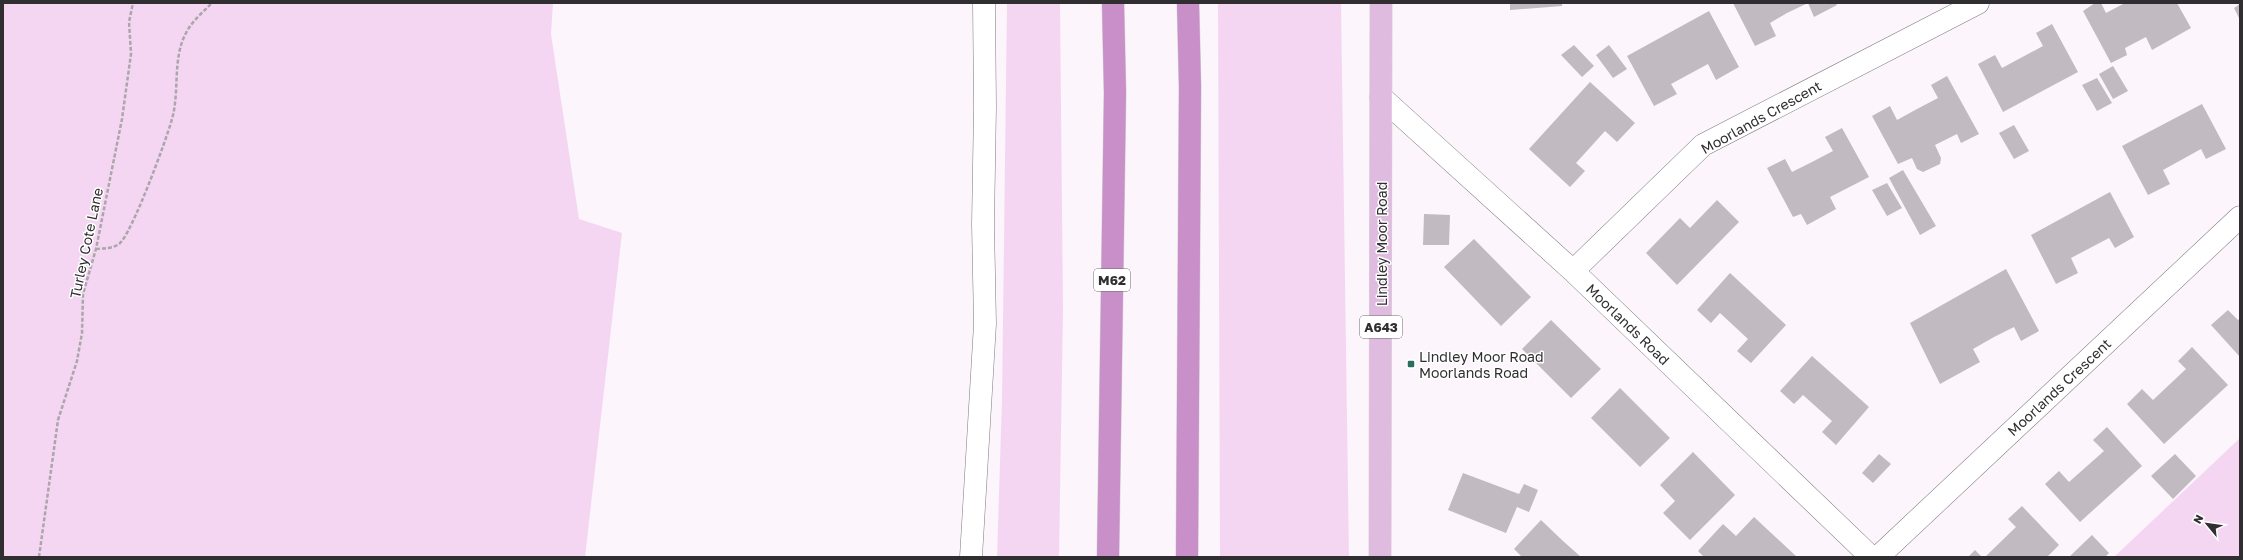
<svg xmlns="http://www.w3.org/2000/svg" width="2243" height="560" viewBox="0 0 2243 560" font-family="'Golos Text',sans-serif">
<style>
.green{fill:#f4d6f3}
.building{fill:#c1bac1}
.lines{fill:none;stroke-linecap:round;stroke-linejoin:round}
.minor-casing{stroke:#7e787e;stroke-width:23}
.primary-casing{stroke:#d6d5d6;stroke-width:23}
.motorway-casing{stroke:#d6d5d6;stroke-width:23}
.path{stroke:#aba6aa;stroke-width:2.5;stroke-dasharray:4 2;stroke-linecap:butt}
.minor{stroke:#fff;stroke-width:22}
.primary{stroke:#dfbcdf;stroke-width:22}
.motorway{stroke:#c98fc9;stroke-width:22}
.poi-dot{fill:#2a6e5f;stroke:#fff;stroke-width:1.5}
.labels{text-anchor:middle;dominant-baseline:central;stroke-width:3;stroke-linejoin:round;paint-order:stroke}
.shield{fill:#fff;stroke:#6e6d6e;stroke-width:1}
.shield-label{font-size:13px;font-weight:bold;fill:#302e30}
.street-label{font-size:14px;fill:#302e30;stroke:#fff}
.poi-label{font-size:14px;fill:#302e30;stroke:#fff;text-anchor:start}
</style>
<rect width="100%" height="100%" fill="#fcf5fb"/>
<path class="green" d="M3,3H553L551,34L579,219L622,233L585,557H3Z
M1007,3H1060L1063,310L1059,557H997L1002,400Z
M1218,3H1341L1349,557H1220Z
M2240,438V557H2114Z"/>
<path class="building" d="M1510,3H1562V6L1510,10Z
M1733,3H1836L1837,5L1814,17L1808,3L1787,13L1770,23L1776,36L1755,46Z
M2095,3H2101L2106,13L2125,3H2177L2191,28L2152,50L2146,37L2125,48L2127,55L2111,63L2083,11Z
M2240,4V20L2234,8Z
M1709,11L1739,67L1716,80L1708,64L1671,84L1677,94L1654,106L1627,56Z
M2052,24L2078,72L2003,112L1978,64L1995,55L2002,68L2043,46L2036,33Z
M1574,45L1594,66L1582,77L1561,55Z
M1609,45L1627,69L1613,78L1596,55Z
M2113,66L2128,91L2113,99L2099,74Z
M1947,76L1979,134L1961,143L1957,134L1935,145L1941,158L1940,164L1923,172L1917,169L1912,158L1898,164L1872,116L1890,106L1897,120L1917,109L1938,98L1931,85Z
M2097,78L2112,103L2097,111L2082,85Z
M1590,82L1635,123L1617,142L1605,131L1576,163L1585,171L1570,187L1529,149Z
M2202,104L2226,149L2206,159L2201,149L2163,170L2170,184L2148,195L2122,146Z
M2014,125L2029,151L2014,159L1999,133Z
M1842,128L1869,177L1830,197L1836,209L1807,225L1801,214L1793,217L1767,168L1785,159L1792,172L1812,162L1833,151L1825,137Z
M1903,170L1936,226L1920,235L1889,178Z
M1887,183L1902,208L1887,216L1872,190Z
M2110,192L2134,237L2115,248L2109,238L2071,258L2078,273L2056,284L2031,235Z
M1717,200L1739,222L1677,285L1646,253L1680,218L1690,228Z
M1424,214L1450,215L1449,245H1423Z
M1474,239L1531,297L1501,326L1444,267Z
M2006,269L2039,331L2021,341L2014,327L1994,337L1973,349L1980,362L1940,384L1910,323Z
M1730,273L1786,325L1751,363L1737,351L1748,339L1720,313L1711,323L1697,310Z
M2228,310L2238,320L2240,318V357L2211,325Z
M1551,320L1601,369L1571,398L1522,349Z
M2192,347L2228,385L2164,444L2127,404L2142,389L2153,400L2186,369L2178,361Z
M1812,356L1869,407L1836,445L1822,432L1832,421L1803,395L1794,404L1780,391Z
M1620,388L1670,438L1640,467L1591,418Z
M2107,427L2142,466L2080,522L2045,484L2059,471L2069,482L2104,451L2093,440Z
M1693,452L1735,495L1690,540L1663,513L1675,501L1660,485Z
M1879,454L1891,464L1873,483L1862,473Z
M2175,454L2196,476L2173,499L2151,476Z
M1463,473L1519,494L1524,484L1538,490L1529,512L1517,507L1506,533L1448,510Z
M2022,506L2059,545L2047,557H1985L2016,527L2008,519Z
M1754,517L1797,557H1704L1698,551L1723,524L1736,536Z
M1541,520L1563,541L1581,557H1522L1514,549Z
M2092,535L2109,553L2105,557H2069Z
M1975,550L1982,557H1968Z"/>
<g class="lines">
<defs>
<path id="minor" d="M1381,97L1573,271L1871,557
M1573,271L1703,145L1978,3
M971,557L985,324L983,224L985,107L984,3
M1878,557L2240,217"/>
<path id="primary" d="M1380,557L1381,3"/>
<path id="motorway" d="M1108,557L1115,93L1113,3
M1187,557L1190,87L1188,3"/>
</defs>
<use href="#minor" class="minor-casing"/>
<use href="#primary" class="primary-casing"/>
<use href="#motorway" class="motorway-casing"/>
<path class="path" d="M96,249C104,248 112,249 119,244C131,236 167,138 172,119C180,91 172,59 186,33C192,21 203,12 212,3
M39,557L58,420L77,361L82,333L83,294L96,249L122,119L131,54L129,22L133,3"/>
<use href="#minor" class="minor"/>
<use href="#primary" class="primary"/>
<use href="#motorway" class="motorway"/>
</g>
<rect class="poi-dot" x="1407" y="360" width="8" height="8" rx="2"/>
<g class="labels">
<g class="shield">
<rect x="1094" y="269" width="36" height="22" rx="3"/>
<rect x="1360" y="316" width="42" height="22" rx="3"/>
</g>
<g class="shield-label">
<text x="1112" y="280">M62</text>
<text x="1381" y="327">A643</text>
</g>
<g class="street-label">
<text transform="translate(1761 117) rotate(-29)">Moorlands Crescent</text>
<text transform="translate(86 243) rotate(-78)">Turley Cote Lane</text>
<text transform="translate(1381 244) rotate(-90)">Lindley Moor Road</text>
<text transform="translate(1628 324) rotate(44)">Moorlands Road</text>
<text transform="translate(2059 387) rotate(-43)">Moorlands Crescent</text>
</g>
<g class="poi-label">
<text x="1419" y="356">Lindley Moor Road<tspan x="1419" dy="16">Moorlands Road</tspan></text>
</g>
</g>
<rect width="2243" height="560" fill="none" stroke="#302e30" stroke-width="8"/>
<g transform="translate(2207 524) rotate(299)" stroke="#ffffff" stroke-width="3" paint-order="stroke">
<path d="M0-3L7 15L0 10L-7 15Z" fill="#302e30"/>
<text y="-6" font-size="11" font-weight="bold" text-anchor="middle" fill="#302e30">N</text>
</g>
</svg>
